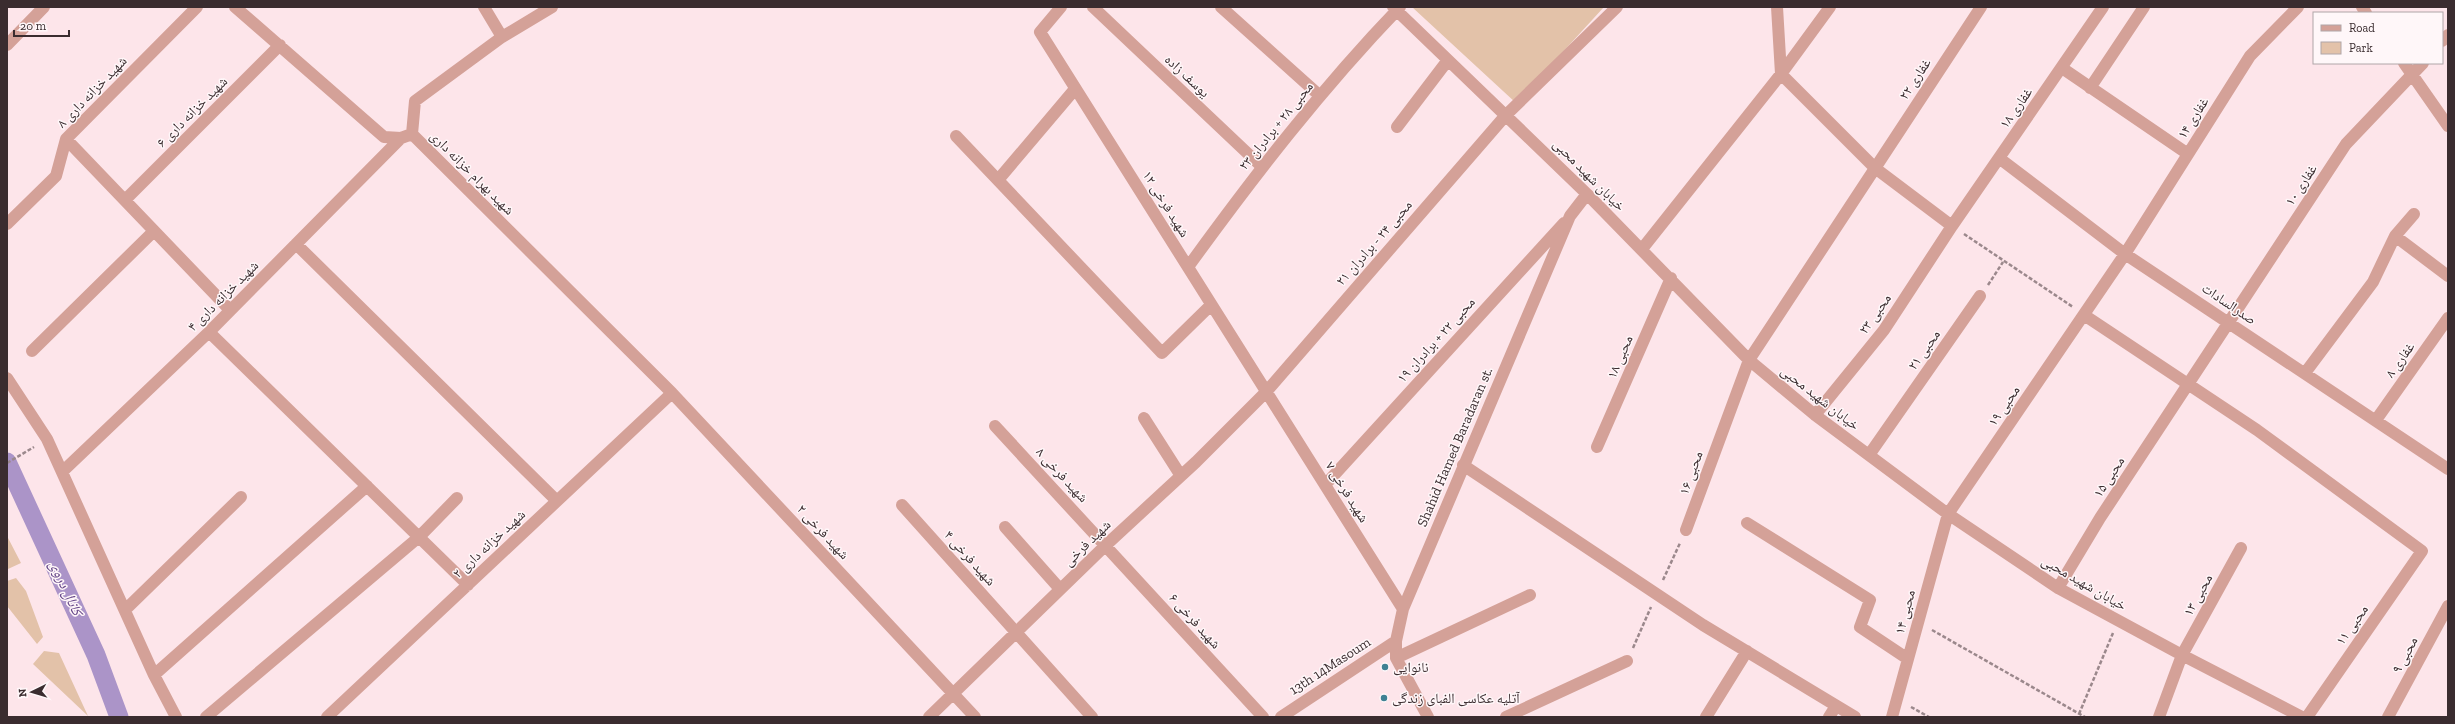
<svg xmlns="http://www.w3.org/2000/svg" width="2455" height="724" viewBox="0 0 2455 724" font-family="'Zilla Slab','Noto Naskh Arabic',serif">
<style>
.green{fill:#e3c2a9}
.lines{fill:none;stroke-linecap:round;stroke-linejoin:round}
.canal{stroke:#ab94c8;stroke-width:19}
.path{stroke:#9b888c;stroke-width:2.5;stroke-dasharray:4 2;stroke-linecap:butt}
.minor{stroke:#d4a198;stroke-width:12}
.poi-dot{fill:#3f8193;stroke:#fff7f9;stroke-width:1.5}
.labels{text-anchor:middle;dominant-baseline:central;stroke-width:3;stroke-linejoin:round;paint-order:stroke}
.street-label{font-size:14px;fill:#3a2c2f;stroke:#fff7f9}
.poi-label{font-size:14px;fill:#3a2c2f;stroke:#fff7f9;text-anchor:start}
.water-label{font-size:15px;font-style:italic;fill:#654688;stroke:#fff7f9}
</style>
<rect width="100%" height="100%" fill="#fde5ea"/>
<path class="green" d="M1412,7H1604L1516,103Z
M7,536L21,563L8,569L7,568Z
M16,578L26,591L43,637L37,644L7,606V581Z
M44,651L59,653L88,716L33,664Z"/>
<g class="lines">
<path class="canal" d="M7,462L96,655L119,717"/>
<path class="path" d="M1964,234L2073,307
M1988,285L2003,262
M7,463L34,447
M1663,580L1680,543
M1932,630L2085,717
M1633,648L1651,607
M1911,707L1929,717
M2079,714L2113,633"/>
<path class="minor" d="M235,7L384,137L401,138L412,134L672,393L975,717
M484,7L502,37
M1061,7L1040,32L1403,609
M1093,7L1261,166
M1221,7L1319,95
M1393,7L1587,194L1749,360L1815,415L1948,514L2058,588L2182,655L2302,717
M1777,7L1781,74L1875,168L1952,226
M2362,7L2366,13
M2442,41L2448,35
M7,45L44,7
M2404,63L2448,126
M2062,68L2188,154
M2090,88L2144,7
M1397,127L1448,60
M412,134L415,101L502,37L552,7
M956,136L1162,353L1211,305
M66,139L230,310
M1999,158L2125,254L2448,469
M998,180L1075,89
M125,200L280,45
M7,224L56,176L66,139L197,7
M2395,236L2448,276
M296,244L557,501
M1642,249L1781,74L1830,7
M1188,267C1254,176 1322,88 1400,7
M2084,315L2257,430L2422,551L2307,717
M209,332L468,585
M32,351L154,231
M2305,373L2373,282L2395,236L2414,214
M7,378L47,439L154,675L176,717
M1815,415L1884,330L1952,226L2103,7
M1144,418L1181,476
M2376,420L2448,318
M995,426L1263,717
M1597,447L1671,278
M1869,455L1980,296
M1463,465L1703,625L1855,717
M62,472L209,332L401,138
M1325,485L1564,223
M902,505L1092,717
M1747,523L1870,600L1860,627L1908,659
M1005,527L1060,589
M1686,530L1749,360L1981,7
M2058,588L2100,518L2346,144L2423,63
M125,610L241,497
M1396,658L1530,595
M154,675L367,486
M206,717L419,537L457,498
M327,717L672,393
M929,717L1106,545L1196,462L1266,392L1506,115L1617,7
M1281,717L1396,641
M1428,717L1396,658V641L1403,609L1570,216L1587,194
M1506,717L1627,661
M1706,717L1747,651
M1829,717L1836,706
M1892,717L1948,514L2125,254L2250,56L2298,7
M2159,717L2182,655L2241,548
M2388,717L2448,606"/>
</g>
<g class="poi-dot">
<circle cx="1385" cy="667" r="4"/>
<circle cx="1384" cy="698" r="4"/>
</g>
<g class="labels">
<g class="street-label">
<text transform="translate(1187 76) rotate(43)">یوسف زاده</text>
<text transform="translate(1915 79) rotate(-57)">غفاری ۲۲</text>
<text transform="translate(92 92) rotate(-46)">شهید خزانه داری ۸</text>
<text transform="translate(2016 108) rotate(-55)">غفاری ۱۸</text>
<text transform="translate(192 112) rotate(-45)">شهید خزانه داری ۶</text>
<text transform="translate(2193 118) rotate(-58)">غفاری ۱۴</text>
<text transform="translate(1276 126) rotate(-51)">محبی ۲۸ + برادران ۲۳</text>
<text transform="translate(472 173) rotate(45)">شهید بهرام خزانه داری</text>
<text transform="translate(1589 175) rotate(45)">خیابان شهید محبی</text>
<text transform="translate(2301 185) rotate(-57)">غفاری ۱۰</text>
<text transform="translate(1166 204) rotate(58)">شهید فرخی ۱۲</text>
<text transform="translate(1374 243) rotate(-49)">محبی ۲۴ - برادران ۲۱</text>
<text transform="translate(223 296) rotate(-45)">شهید خزانه داری ۴</text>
<text transform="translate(2229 304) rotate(34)">صدرالسادات</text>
<text transform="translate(1875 314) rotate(-55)">محبی ۲۳</text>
<text transform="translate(1436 340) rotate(-48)">محبی ۲۲ + برادران ۱۹</text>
<text transform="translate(1924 350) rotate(-55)">محبی ۲۱</text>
<text transform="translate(1620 357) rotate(-67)">محبی ۱۸</text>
<text transform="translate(2400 360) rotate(-55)">غفاری ۸</text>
<text transform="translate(1820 398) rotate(38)">خیابان شهید محبی</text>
<text transform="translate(2004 406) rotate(-56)">محبی ۱۹</text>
<text transform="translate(1455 447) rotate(-67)">Shahid Hamed Baradaran st.</text>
<text transform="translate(1691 473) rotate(-70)">محبی ۱۶</text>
<text transform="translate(1062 475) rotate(47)">شهید فرخی ۸</text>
<text transform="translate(2109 477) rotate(-57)">محبی ۱۵</text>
<text transform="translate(1347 492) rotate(58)">شهید فرخی ۷</text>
<text transform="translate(823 532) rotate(47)">شهید فرخی ۲</text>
<text transform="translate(1087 543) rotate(-44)">شهید فرخی</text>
<text transform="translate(489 544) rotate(-43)">شهید خزانه داری ۲</text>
<text transform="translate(970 558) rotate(48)">شهید فرخی ۴</text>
<text transform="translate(2084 583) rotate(30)">خیابان شهید محبی</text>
<text transform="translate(2198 595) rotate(-61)">محبی ۱۳</text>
<text transform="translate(1905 612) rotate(-75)">محبی ۱۴</text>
<text transform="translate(1195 621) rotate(48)">شهید فرخی ۶</text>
<text transform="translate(2352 625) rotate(-55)">محبی ۱۱</text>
<text transform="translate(2405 655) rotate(-62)">محبی ۹</text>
<text transform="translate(1330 666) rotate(-33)">13th 14Masoum</text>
</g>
<g class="poi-label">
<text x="1393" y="667">نانوایی</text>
<text x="1392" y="698">آتلیه عکاسی الفبای زندگی</text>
</g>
<g class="water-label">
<text transform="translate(66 588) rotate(65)">کانال دروی</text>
</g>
</g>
<rect width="2455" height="724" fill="none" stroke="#3a2c2f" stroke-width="16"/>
<rect x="2313" y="12" width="130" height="52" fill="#fff7f9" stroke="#b0a6a8"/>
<rect x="2321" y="25" width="20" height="6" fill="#d4a198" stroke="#b0a6a8"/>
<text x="2349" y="32" font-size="12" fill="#3a2c2f">Road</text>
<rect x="2321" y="42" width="20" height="12" fill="#e3c2a9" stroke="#b0a6a8"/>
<text x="2349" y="52" font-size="12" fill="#3a2c2f">Park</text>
<g transform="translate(32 692) rotate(265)" stroke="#fff7f9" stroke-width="3" paint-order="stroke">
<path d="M0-3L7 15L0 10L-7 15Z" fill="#3a2c2f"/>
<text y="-6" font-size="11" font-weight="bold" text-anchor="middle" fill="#3a2c2f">N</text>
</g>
<path d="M14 30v6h55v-6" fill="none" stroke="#3a2c2f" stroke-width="2"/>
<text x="20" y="30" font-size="12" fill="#3a2c2f" stroke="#fff7f9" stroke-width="3" paint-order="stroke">20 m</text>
</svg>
